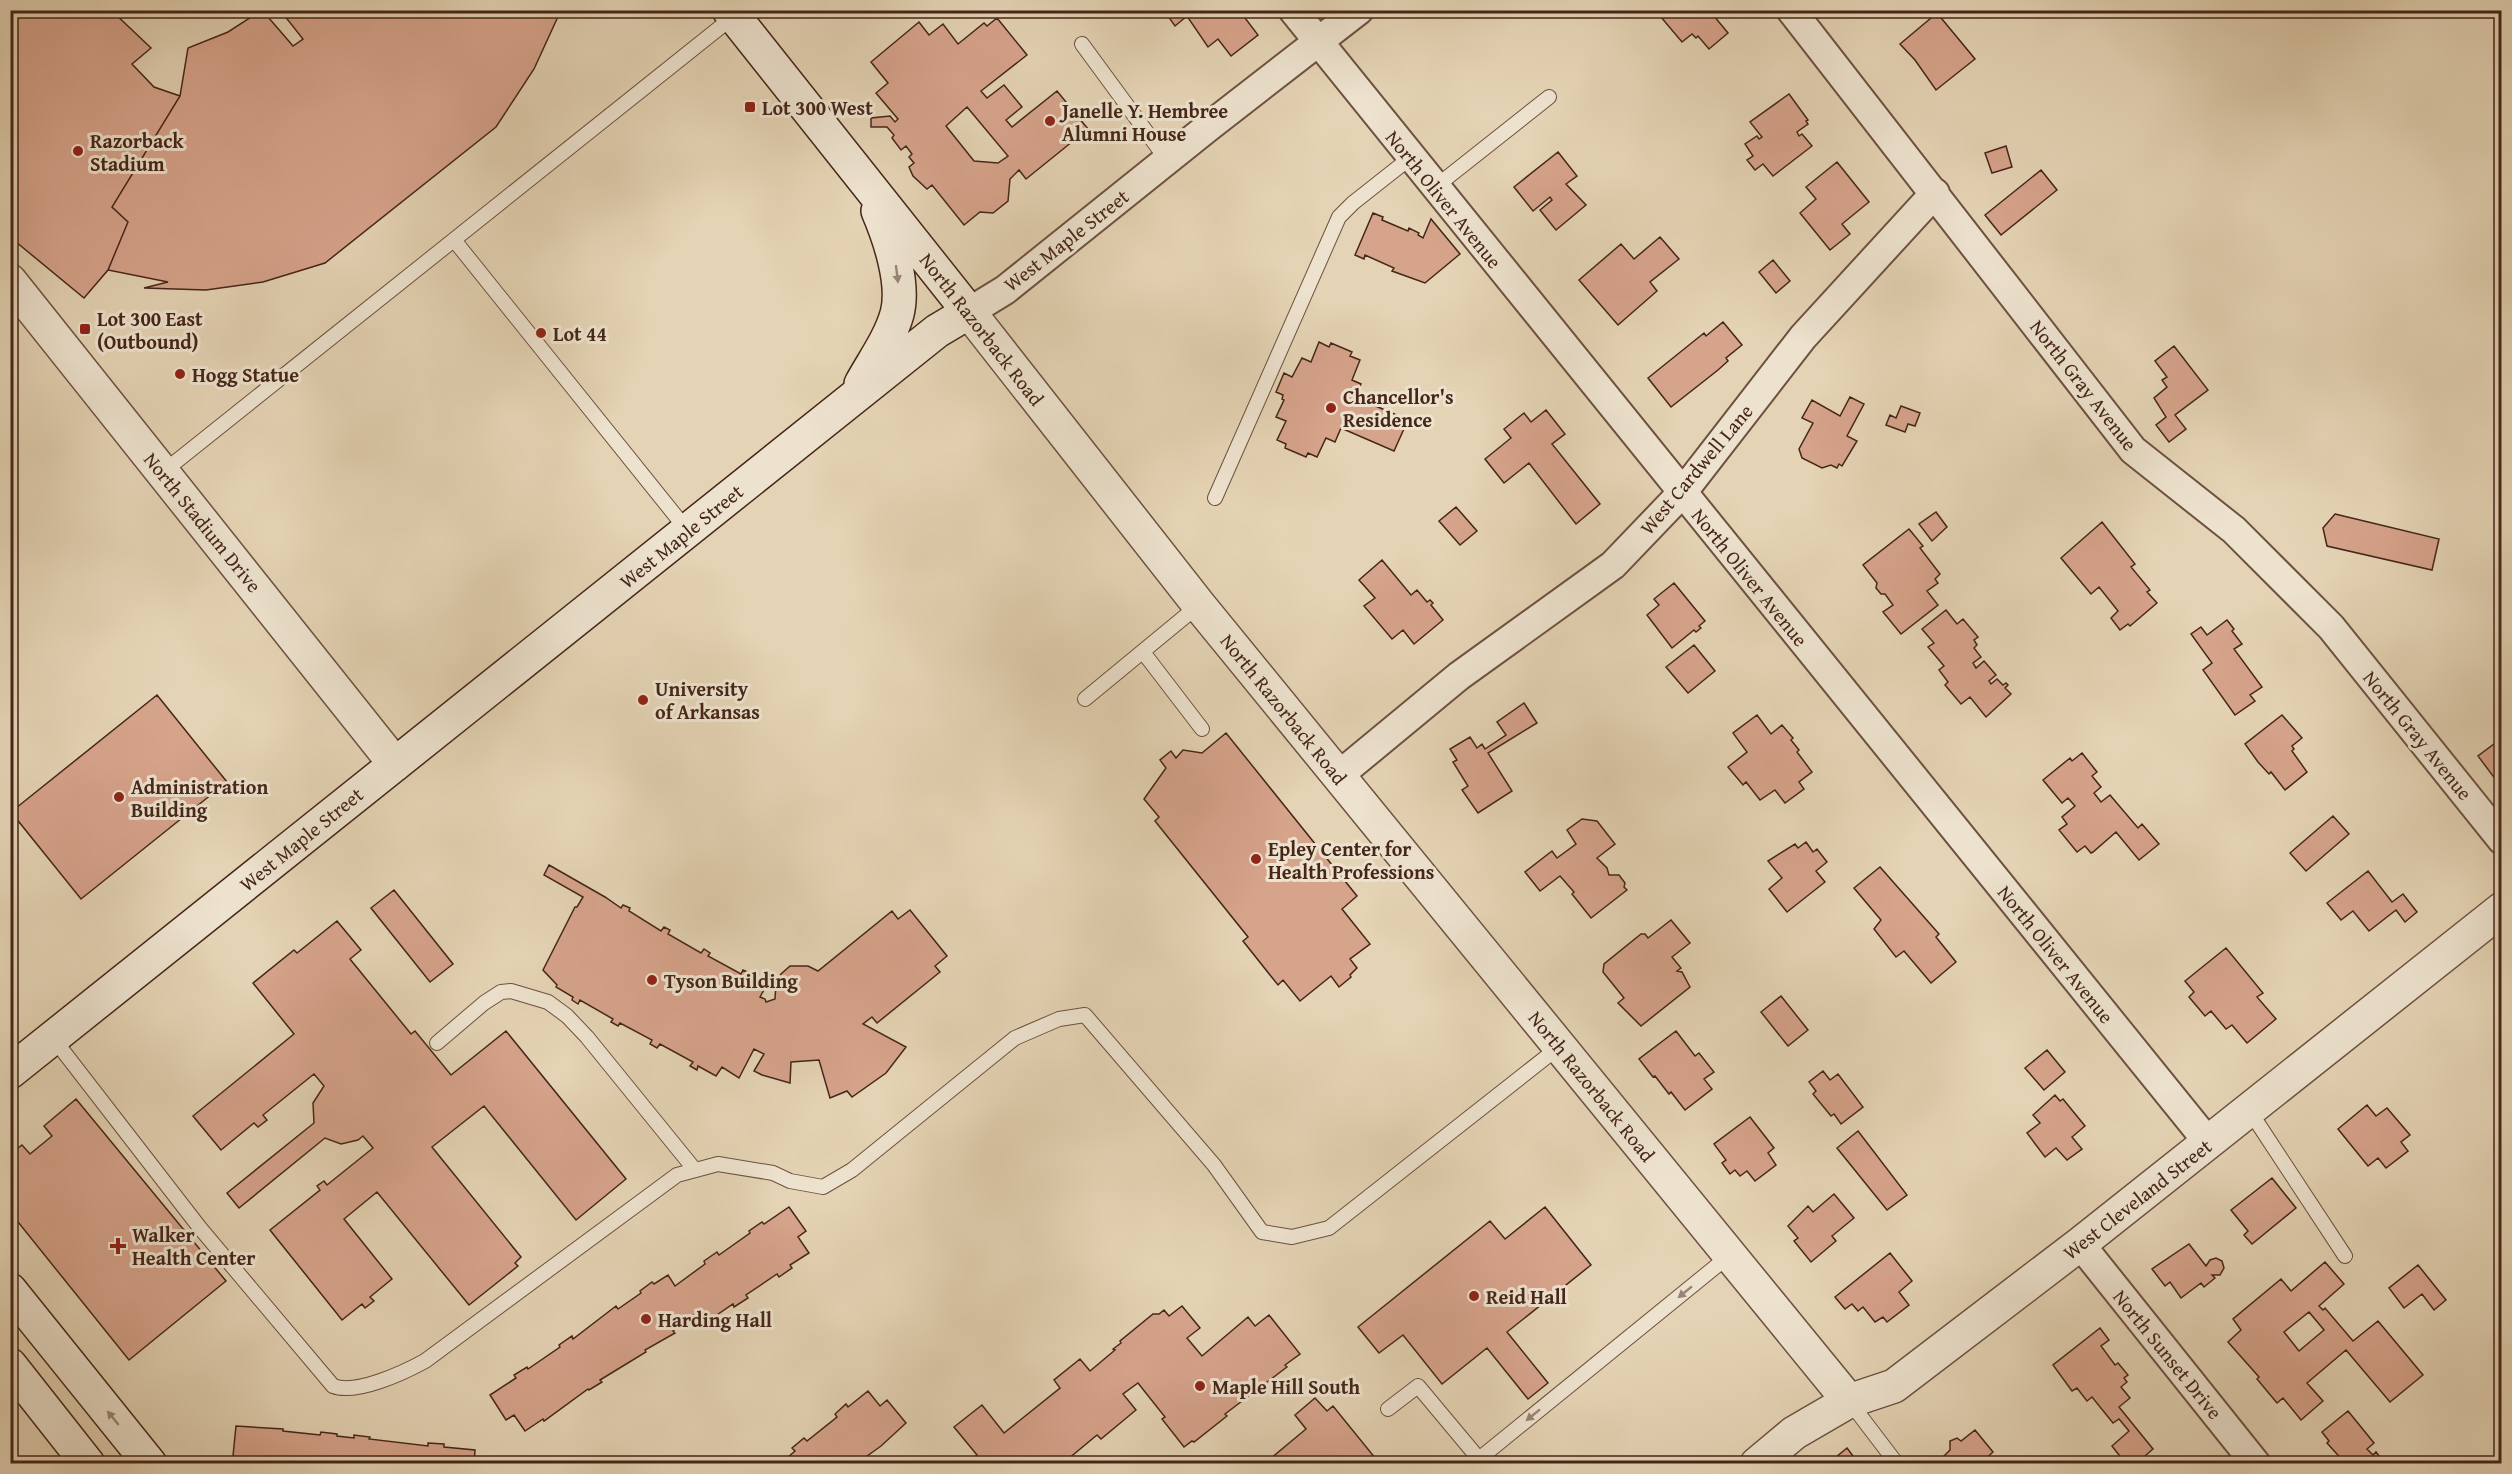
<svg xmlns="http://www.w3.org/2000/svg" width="2512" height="1474" viewBox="0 0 2512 1474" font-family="'Gentium Book Plus',serif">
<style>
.building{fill:#d6a38b;stroke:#452619;stroke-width:1.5;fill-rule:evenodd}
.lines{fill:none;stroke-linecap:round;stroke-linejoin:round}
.service-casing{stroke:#6d5140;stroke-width:16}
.minor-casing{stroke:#6d5140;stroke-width:32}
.tertiary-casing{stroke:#6d5140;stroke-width:36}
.secondary-casing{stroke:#452619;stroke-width:36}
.service{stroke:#ede2ce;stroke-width:14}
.minor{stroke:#ede2ce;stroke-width:28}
.tertiary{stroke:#ede2ce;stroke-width:33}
.secondary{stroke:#ede2ce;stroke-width:33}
.oneway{fill:#998474}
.poi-dot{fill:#8f2418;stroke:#ede2ce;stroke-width:2}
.labels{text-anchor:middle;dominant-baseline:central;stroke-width:6;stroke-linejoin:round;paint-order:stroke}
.poi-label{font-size:20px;font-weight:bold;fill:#452619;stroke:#ede2ce;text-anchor:start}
.street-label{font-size:20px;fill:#452619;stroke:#ede2ce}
</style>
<rect width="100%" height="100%" fill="#e4d3b4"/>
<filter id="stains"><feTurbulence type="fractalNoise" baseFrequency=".00333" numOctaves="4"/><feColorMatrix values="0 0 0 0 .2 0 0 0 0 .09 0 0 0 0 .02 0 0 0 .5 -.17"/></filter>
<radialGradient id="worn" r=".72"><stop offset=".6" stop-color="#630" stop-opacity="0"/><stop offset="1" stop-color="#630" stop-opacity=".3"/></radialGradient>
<path class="building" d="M10,10H111L151,48L132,64L154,87L180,96L112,207L128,222L108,270L84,298L10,237Z
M262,10L293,46L303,39L280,10H561L534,69L496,127L325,263L263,282L206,290L144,288L168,282L108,270L128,222L112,207L180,96L188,48L228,32Z
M1166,10H1239L1258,35L1231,56L1218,39L1208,47L1187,16L1175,26L1165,12Z
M1655,10H1709L1728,33L1709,49L1698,36L1696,38L1692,34L1682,42Z
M1937,13L1975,59L1936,90L1915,60L1900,44Z
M997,18L1027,55L981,91L987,98L1004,85L1022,107L1006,120L1012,127L1057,91L1088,129L1026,179L1019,170L1010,179L1008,201L993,213L980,212L964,225L932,185L927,189L913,176L909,167L914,163L909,157L912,154L906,146L901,150L892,138L894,135L887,127H871V118L890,116L895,122L898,119L876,93L888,83L871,62L919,22L929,35L943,24L958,44L984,23L987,26ZM967,107L1008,156L998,163L974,161L946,126Z
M1789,94L1808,120L1806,121L1808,124L1797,132L1799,136L1802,134L1812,146L1773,176L1763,164L1755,170L1747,160L1753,156L1745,144L1757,136L1759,139L1762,137L1750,122Z
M2006,146L2012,167L1992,173L1985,153Z
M1558,152L1577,176L1566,184L1586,205L1556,230L1540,210L1552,200L1550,197L1533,211L1514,187Z
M1837,162L1869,202L1842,224L1850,234L1830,250L1800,213L1816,199L1806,187Z
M2041,170L2057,190L2001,235L1985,215Z
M1373,213L1383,217L1382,220L1408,231L1409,228L1419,233L1418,235L1423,238L1431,219L1460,254L1425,283L1392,271L1394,268L1365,255L1364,259L1355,255Z
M1660,237L1679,259L1650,282L1657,291L1618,325L1579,280L1621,244L1634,259Z
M1773,260L1790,281L1776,293L1759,272Z
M1723,322L1742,345L1726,358L1728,361L1718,370L1671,407L1648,378L1704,333L1706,336Z
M1319,342L1329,347L1331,343L1352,352L1350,356L1360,360L1352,380L1361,384L1355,397L1408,420L1394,451L1341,428L1335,442L1326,438L1317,457L1308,453L1306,457L1285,448L1286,444L1277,440L1286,421L1276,417L1284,400L1282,399L1283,395L1276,392L1284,373L1292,377L1302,358L1311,362Z
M2174,346L2208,390L2175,415L2186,429L2169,442L2156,425L2166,417L2154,398L2167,387L2162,380L2167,377L2155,361Z
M1850,397L1864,404L1847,436L1857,441L1842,466L1839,464L1837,468L1831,465L1822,468L1802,458L1799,449L1813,423L1802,418L1812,400L1840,416Z
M1901,406L1920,413L1915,426L1908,424L1905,432L1886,425L1890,415L1896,418Z
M1546,410L1565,434L1552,444L1600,504L1576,524L1529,463L1504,483L1485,459L1511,438L1504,429L1524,413L1531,422Z
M1456,507L1477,531L1460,545L1439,521Z
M1936,512L1947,527L1932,541L1919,524Z
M2335,514L2439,539L2432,570L2327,546L2323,528Z
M2102,522L2135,564L2131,567L2150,590L2147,592L2157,603L2130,626L2128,624L2120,630L2111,618L2118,611L2099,587L2091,594L2061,558Z
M1909,529L1923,546L1920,548L1940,574L1935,579L1938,583L1927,591L1938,605L1901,634L1883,612L1893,605L1885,594H1881L1876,588L1877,583L1863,565Z
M1382,560L1411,595L1417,590L1427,602L1430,600L1433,603L1431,605L1443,620L1414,644L1403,630L1392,639L1364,606L1375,598L1359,580Z
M1674,583L1705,621L1699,626L1701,628L1696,632L1694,630L1672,648L1647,615L1659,605L1654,599Z
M1946,610L1957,624L1963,619L1978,637L1974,640L1977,645L1974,648L1981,657L1973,663L1976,668L1984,661L1996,675L1989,681L1991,684L1997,679L2003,685L2006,683L2008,685L2005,688L2011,694L1986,717L1970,697L1961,704L1945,685L1948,682L1939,670L1944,666L1928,647L1934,643L1922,629Z
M2227,620L2234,629L2232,631L2242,644L2234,649L2262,687L2250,695L2255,701L2235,715L2203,670L2212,663L2191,634L2201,627L2207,635Z
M1694,645L1715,671L1688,693L1666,667Z
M157,695L227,782L81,899L11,812Z
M1524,703L1537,723L1488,753L1512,791L1478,813L1462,790L1468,786L1453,762L1457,760L1450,749L1470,737L1477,748L1482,744L1485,749L1506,735L1497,722Z
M1757,715L1771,734L1782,725L1793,738L1791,740L1799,750L1797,752L1812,772L1799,782L1804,789L1785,803L1775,790L1760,800L1746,782L1743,785L1728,767L1747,752L1733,733Z
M2282,715L2302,738L2292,746L2294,749L2292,751L2307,772L2285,790L2271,772L2269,774L2258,762L2245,744Z
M1226,733L1357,896L1342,909L1370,944L1350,959L1357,968L1350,975L1351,977L1339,987L1331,976L1300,1001L1283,980L1278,985L1243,941L1248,937L1155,821L1159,817L1144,799L1166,768L1160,760L1171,751L1176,758L1183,750L1202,753Z
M2502,738V788L2478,756Z
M2082,753L2097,772L2092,776L2101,787L2094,793L2101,802L2110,795L2138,828L2142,824L2159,844L2139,860L2116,832L2093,852L2091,853L2085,846L2077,852L2059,830L2067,824L2062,817L2075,806L2068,798L2062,803L2043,780L2070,758L2072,761Z
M2333,816L2349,834L2306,871L2290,853Z
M1582,819L1597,821L1615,844L1597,858L1607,868L1609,875H1619L1625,883L1624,887L1627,890L1591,918L1572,894L1574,892L1560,876L1540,891L1525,872L1552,851L1557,858L1576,844L1567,830Z
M1806,842L1813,852L1817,849L1827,862L1816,871L1825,882L1787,912L1769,889L1782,878L1768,861L1795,844L1798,848Z
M549,865L605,897L621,908L623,905L630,908L629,911L661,931L664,927L670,930L668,934L701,953L704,949L710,953L708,956L741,974L743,970L750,973L747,978L765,988L760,997L765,999L766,1002L775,999L776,983L781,974L790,966H808L818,971L892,911L898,919L910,910L947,956L935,966L940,972L877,1023L872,1017L863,1024L906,1047L886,1073L852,1097L847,1091L830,1098L819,1060L791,1062L790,1083L762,1075L754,1071L764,1054L754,1049L739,1078L722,1067L716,1076L698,1066L697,1070L690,1066L693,1062L660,1044L657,1048L650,1044L652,1040L620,1023L618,1026L611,1022L613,1019L580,1000L578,1004L572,1000L573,997L556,987L557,985L543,970L575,907H577L583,897L544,875Z
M1880,867L1939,934L1936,937L1956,962L1931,983L1904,951L1896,957L1874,929L1881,920L1854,888Z
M2368,871L2392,902L2403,894L2417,912L2405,922L2396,910L2369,931L2353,911L2341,920L2327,903Z
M394,890L453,964L430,982L371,908Z
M1671,920L1690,943L1672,957L1681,968L1677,971L1682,972L1690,987L1641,1026L1618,1003L1624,998L1603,972L1604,964L1641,934H1645L1648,938Z
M337,921L361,950L350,959L411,1034L415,1031L451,1075L506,1031L626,1179L576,1220L484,1106L432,1147L521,1257L515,1263L518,1266L469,1305L377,1192L344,1219L392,1279L370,1297L374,1301L365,1308L362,1304L342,1320L270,1230L320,1190L317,1186L324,1181L327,1185L373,1148L363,1136L358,1140L341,1144L325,1138L239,1208L227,1193L314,1123L313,1103L324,1086L314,1074L263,1115L267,1120L258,1127L254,1123L221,1150L193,1116L294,1034L253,983L294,950L297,953Z
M2226,948L2263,993L2257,997L2276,1019L2247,1043L2232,1025L2226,1029L2211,1011L2205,1016L2189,997L2194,992L2185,981Z
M1781,996L1808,1030L1788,1046L1761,1012Z
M1676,1031L1695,1056L1699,1053L1714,1072L1704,1079L1712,1089L1685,1110L1671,1092L1669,1094L1655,1076L1653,1077L1639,1059Z
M2047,1050L2065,1072L2044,1090L2025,1068Z
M1823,1071L1830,1080L1838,1074L1863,1107L1841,1124L1834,1114L1831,1116L1813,1094L1816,1091L1809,1082Z
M2055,1095L2060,1101L2063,1099L2085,1126L2072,1137L2082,1149L2067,1160L2056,1148L2045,1157L2027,1133L2040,1123L2033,1115Z
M76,1099L226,1281L129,1360L10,1212V1154L22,1145L30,1154L52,1136L44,1126Z
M2367,1105L2376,1116L2387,1108L2410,1135L2401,1142L2408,1151L2386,1168L2378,1158L2368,1166L2338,1129Z
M1750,1117L1774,1148L1768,1153L1776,1165L1755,1181L1747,1171L1740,1176L1735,1170L1730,1174L1722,1163L1726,1160L1714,1144Z
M1858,1131L1907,1195L1887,1210L1837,1148Z
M2272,1178L2296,1208L2252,1244L2244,1235L2248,1231L2231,1210Z
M1834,1194L1854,1218L1832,1236L1836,1241L1811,1262L1794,1241L1798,1238L1788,1226L1808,1206L1813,1212Z
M789,1207L806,1231L798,1237L809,1253L790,1265L792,1268L779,1277L777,1274L746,1295L748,1298L734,1307L733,1304L708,1321L700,1310L673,1331L675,1333L645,1350L646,1352L600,1380L602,1382L589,1390L588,1389L544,1421L543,1419L525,1431L514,1415L506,1420L490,1395L516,1378L514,1375L527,1367L528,1369L560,1347L559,1345L572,1336L573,1339L616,1306L618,1309L641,1293L640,1291L652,1282L654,1284L668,1275L675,1286L705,1264L704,1261L717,1252L719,1255L750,1233L749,1231L762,1222L764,1224Z
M1545,1207L1591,1265L1507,1332L1548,1383L1528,1399L1487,1348L1442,1384L1403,1335L1379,1353L1358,1327L1490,1221L1505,1239Z
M2189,1244L2206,1266L2210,1260L2216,1258L2222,1261L2224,1268L2220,1275H2212L2215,1278L2204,1287L2201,1283L2181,1298L2170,1282L2165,1286L2152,1269Z
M1890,1253L1912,1281L1899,1292L1909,1305L1887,1322L1883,1317L1875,1322L1863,1307L1858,1311L1852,1304L1845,1309L1835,1297Z
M2325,1262L2344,1284L2319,1306L2323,1310L2325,1308L2353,1341L2378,1321L2423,1375L2390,1402L2346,1350L2307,1383L2323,1401L2301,1420L2283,1398L2277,1403L2257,1379L2259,1377L2228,1342L2241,1330L2233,1319L2281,1279L2291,1291ZM2309,1312L2324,1330L2299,1351L2284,1332Z
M2418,1265L2446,1300L2434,1310L2422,1294L2404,1308L2389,1288Z
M1182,1306L1200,1328L1187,1338L1202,1356L1248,1317L1255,1326L1269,1315L1300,1354L1285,1365L1287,1367L1225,1414L1227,1416L1194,1442L1192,1441L1184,1447L1162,1419L1165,1417L1138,1383L1123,1394L1136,1410L1101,1439L1097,1435L1062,1464H966L977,1455L954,1427L982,1405L1004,1433L1060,1388L1054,1380L1080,1359L1090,1371L1115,1350L1113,1349L1121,1343L1120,1341L1153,1314H1159L1164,1310L1169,1316Z
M2100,1328L2109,1340L2101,1346L2115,1365L2118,1363L2128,1375L2124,1378L2127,1382L2121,1387L2130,1398L2119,1407L2153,1449L2136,1464H2126L2112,1446L2129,1431L2119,1419L2113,1423L2092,1397L2087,1401L2077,1388L2072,1391L2053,1365Z
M868,1391L880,1406L887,1400L906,1423L881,1446L856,1464H780L795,1451L792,1448L804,1438L807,1441L837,1417L835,1414L846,1404L848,1407Z
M1315,1398L1327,1411L1333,1406L1380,1464H1264L1306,1429L1295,1415Z
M2348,1411L2374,1443L2367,1449L2373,1455L2376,1452L2385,1464H2359L2355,1459L2346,1464L2327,1443L2329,1441L2322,1432Z
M236,1426L283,1429V1431L320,1435L321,1432L337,1434V1436L354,1438V1435L370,1437L369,1439L428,1446V1443L444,1444V1447L475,1450L474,1464H242L243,1458L233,1456Z
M1975,1430L1993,1452L1980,1464H1936L1950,1450V1441L1957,1438L1961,1441Z
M1847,1448L1859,1464H1832L1836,1460L1835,1458Z"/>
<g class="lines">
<defs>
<path id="service" d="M1082,44L1167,160
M1434,188L1549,97
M454,240L687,530
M163,472L733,17
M1215,498L1339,217L1353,203L1410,158
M1143,652L1202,729
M1085,699L1199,605
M53,1038L200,1228L333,1386C356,1395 403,1373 425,1361L677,1175L718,1164L773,1173L790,1181L823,1187L852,1170L1015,1038L1059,1019L1085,1015L1214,1165L1262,1232L1292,1237L1329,1228L1559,1047
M437,1043L484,1003L501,992L511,991L548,1002L567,1016L587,1037L695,1170
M2249,1110L2345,1256
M1849,1401L1897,1464
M1388,1409L1418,1386L1479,1459
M1482,1464L1479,1459L1730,1255"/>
<path id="minor" d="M1293,10L2208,1142
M1791,10L2133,450L2234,530L2331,627L2502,840
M969,312L1005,290L1207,128L1359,10
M1338,776L1459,676L1613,565L1682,493L1803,337L1935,193
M2080,1244L2256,1464"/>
<path id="tertiary" d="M10,281L395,764
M969,312L1199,605L1849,1401
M1757,1464L1794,1433L1849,1401L1894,1386L2080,1244L2502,909"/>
<path id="secondary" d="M861,384C873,362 890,339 897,314C905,284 890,239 878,211
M10,1072L937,331L969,312L729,10
M10,1290L150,1464
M10,1365L88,1464"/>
</defs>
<use href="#service" class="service-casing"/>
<use href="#minor" class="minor-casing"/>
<use href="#tertiary" class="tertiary-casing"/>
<use href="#secondary" class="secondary-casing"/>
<use href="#service" class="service"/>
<use href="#minor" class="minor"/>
<use href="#tertiary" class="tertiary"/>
<use href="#secondary" class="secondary"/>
</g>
<defs><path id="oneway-solid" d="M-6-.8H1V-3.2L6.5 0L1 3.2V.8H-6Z" transform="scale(1.5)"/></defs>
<g class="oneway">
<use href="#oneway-solid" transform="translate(897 274) rotate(83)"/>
<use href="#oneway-solid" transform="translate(1685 1292) rotate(141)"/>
<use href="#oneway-solid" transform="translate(1533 1415) rotate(141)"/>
<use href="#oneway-solid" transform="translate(113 1418) rotate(-129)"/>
</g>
<g class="poi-dot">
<rect x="744" y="101" width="12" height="12" rx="3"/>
<circle cx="1050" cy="121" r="6"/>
<circle cx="78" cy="151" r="6"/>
<rect x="79" y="323" width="12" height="12" rx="3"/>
<circle cx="541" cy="333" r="6"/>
<circle cx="180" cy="374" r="6"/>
<circle cx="1331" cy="408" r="6"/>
<circle cx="643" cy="700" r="6"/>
<circle cx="119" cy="797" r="6"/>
<circle cx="1256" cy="859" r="6"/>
<circle cx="652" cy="980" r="6"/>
<path d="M115 1237h6v6h6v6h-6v6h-6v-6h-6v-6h6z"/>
<circle cx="1474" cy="1296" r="6"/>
<circle cx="646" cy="1319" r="6"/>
<circle cx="1200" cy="1386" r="6"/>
</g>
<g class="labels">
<g class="poi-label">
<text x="762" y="107">Lot 300 West</text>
<text x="1062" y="110">Janelle Y. Hembree<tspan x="1062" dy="23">Alumni House</tspan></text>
<text x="90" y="140">Razorback<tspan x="90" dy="23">Stadium</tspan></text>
<text x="97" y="318">Lot 300 East<tspan x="97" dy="23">(Outbound)</tspan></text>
<text x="553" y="333">Lot 44</text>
<text x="192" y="374">Hogg Statue</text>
<text x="1343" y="396">Chancellor's<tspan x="1343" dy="23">Residence</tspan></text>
<text x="655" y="688">University<tspan x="655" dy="23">of Arkansas</tspan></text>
<text x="131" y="786">Administration<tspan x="131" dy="23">Building</tspan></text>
<text x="1268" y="848">Epley Center for<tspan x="1268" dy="23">Health Professions</tspan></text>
<text x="664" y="980">Tyson Building</text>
<text x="132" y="1234">Walker<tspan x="132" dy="23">Health Center</tspan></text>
<text x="1486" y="1296">Reid Hall</text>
<text x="658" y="1319">Harding Hall</text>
<text x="1212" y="1386">Maple Hill South</text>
</g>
<g class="street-label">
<text transform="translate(1444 199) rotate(51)">North Oliver Avenue</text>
<text transform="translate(1066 240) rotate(-38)">West Maple Street</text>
<text transform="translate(982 329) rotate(52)">North Razorback Road</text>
<text transform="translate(2084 385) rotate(52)">North Gray Avenue</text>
<text transform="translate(1696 469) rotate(-50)">West Cardwell Lane</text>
<text transform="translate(203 522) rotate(51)">North Stadium Drive</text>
<text transform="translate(681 536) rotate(-39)">West Maple Street</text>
<text transform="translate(1750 577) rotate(51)">North Oliver Avenue</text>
<text transform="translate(1284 709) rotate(51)">North Razorback Road</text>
<text transform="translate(2418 735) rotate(51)">North Gray Avenue</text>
<text transform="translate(301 839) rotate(-39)">West Maple Street</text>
<text transform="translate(2056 954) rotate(51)">North Oliver Avenue</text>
<text transform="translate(1592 1086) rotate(51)">North Razorback Road</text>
<text transform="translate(2137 1199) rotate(-38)">West Cleveland Street</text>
<text transform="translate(2168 1354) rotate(51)">North Sunset Drive</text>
</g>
</g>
<rect width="2512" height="1474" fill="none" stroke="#e4d3b4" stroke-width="36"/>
<rect x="12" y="12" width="2488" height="1450" fill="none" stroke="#452619" stroke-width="3"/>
<rect x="18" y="18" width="2476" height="1438" fill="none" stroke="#452619" stroke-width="1.5"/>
<rect width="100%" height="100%" filter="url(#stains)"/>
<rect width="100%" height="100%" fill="url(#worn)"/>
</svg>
